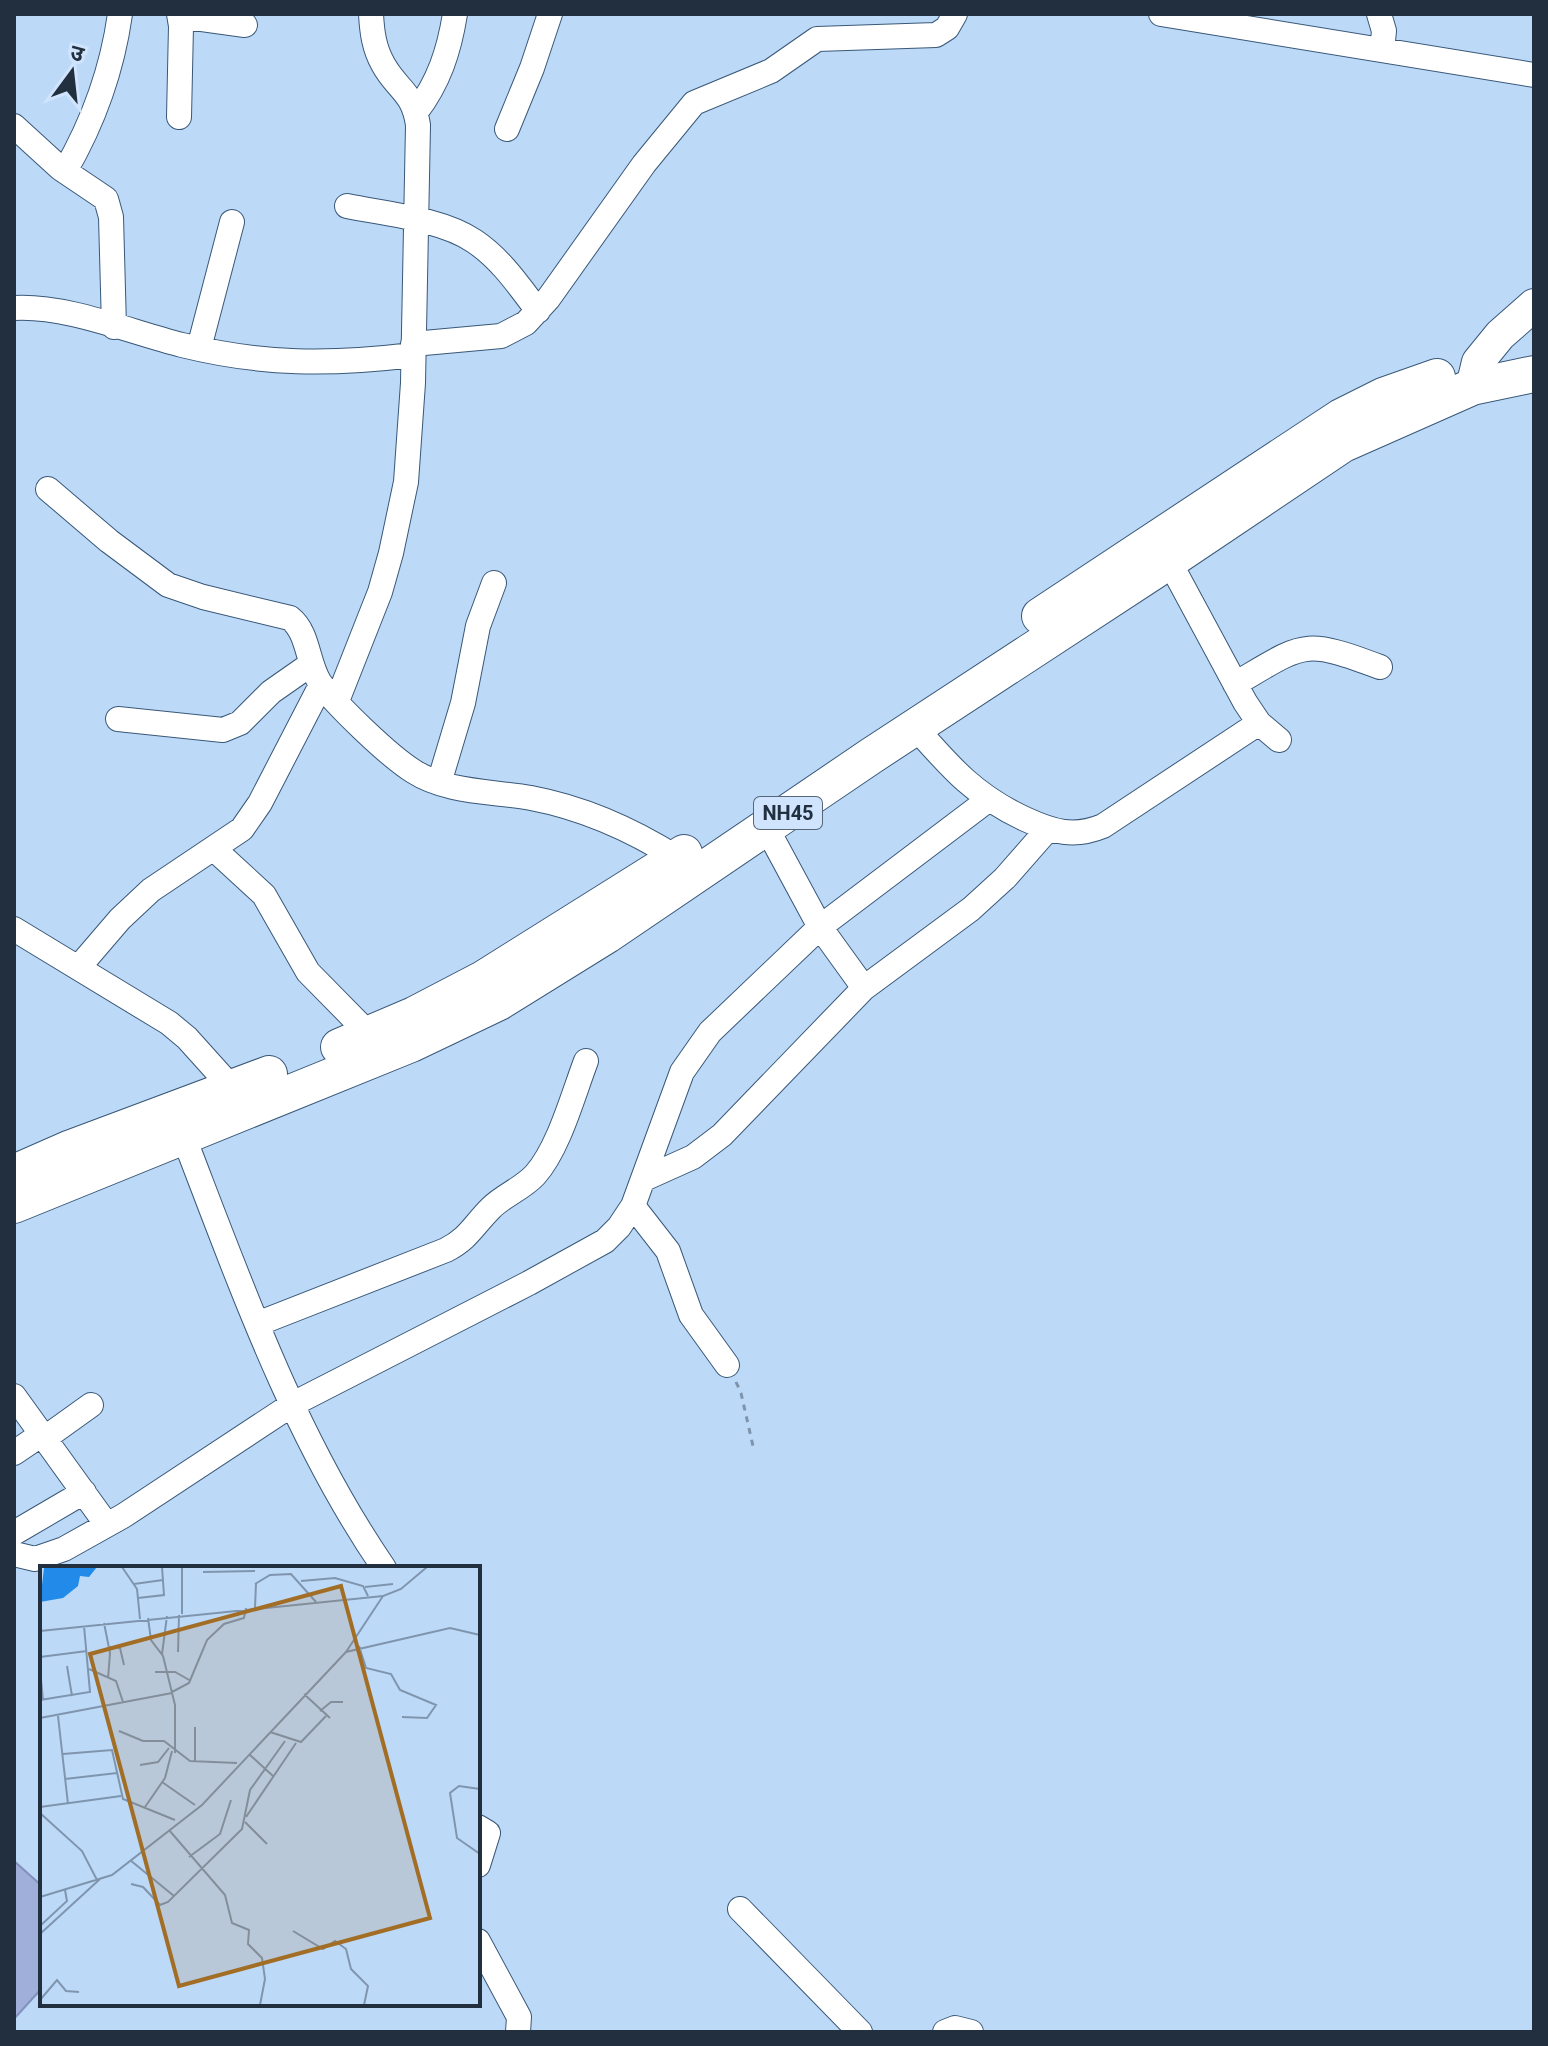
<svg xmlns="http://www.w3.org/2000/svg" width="1548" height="2046" viewBox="0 0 1548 2046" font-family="Roboto,'Noto Sans Devanagari',sans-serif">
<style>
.building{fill:#a0aeda;stroke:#8290bb;stroke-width:2}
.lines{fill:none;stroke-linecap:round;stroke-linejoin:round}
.minor-casing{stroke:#395878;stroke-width:26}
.major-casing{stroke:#395878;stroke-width:34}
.highway-casing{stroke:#395878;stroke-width:38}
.path{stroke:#7e94ac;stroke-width:3;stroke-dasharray:6 6;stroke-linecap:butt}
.minor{stroke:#fff;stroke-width:24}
.major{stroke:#fff;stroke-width:32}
.highway{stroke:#fff;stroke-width:36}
.labels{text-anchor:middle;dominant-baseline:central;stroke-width:6;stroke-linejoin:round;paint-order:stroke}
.shield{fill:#d0e5fd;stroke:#566677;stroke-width:2}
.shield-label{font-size:20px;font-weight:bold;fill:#222f3e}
.inset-road{fill:none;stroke:#7f95ae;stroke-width:2}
.view{fill:#a26e26;fill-opacity:0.15;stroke:#a26e26;stroke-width:4}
.inset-edge{fill:none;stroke:#222f3e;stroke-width:4}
</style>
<rect width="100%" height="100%" fill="#bdd9f8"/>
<path class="building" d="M14,1861L42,1886V1988L14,2019Z"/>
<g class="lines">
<defs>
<path id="minor" d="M179,14L181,26L179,117
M1161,14L1534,75
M1379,14L1384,31L1382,50
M180,16L245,25
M416,112C439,82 449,51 455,14
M14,126L60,168L106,199L111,217L114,327
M507,129L532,68L550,14
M65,171C94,121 112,71 120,14
M347,206C386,214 442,219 474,241C501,259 519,286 538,311
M14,308C67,305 130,332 182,345C263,365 330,365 413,355
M413,344L501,336L526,323L548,299L644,164L694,103L771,71L817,39L936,35L947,28L955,14
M199,348L232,222
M48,489L109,541L168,585L203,597L290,618C309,633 307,663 320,683C337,706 389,756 413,771C447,793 492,791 531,798C584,808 631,829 677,858
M1169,561L1245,702L1259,723L1279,740
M1235,684C1305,643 1302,638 1380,667
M337,701L380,592L391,553L406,482L413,383L418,125C413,91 397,90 383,64C374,48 372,32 371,14
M118,719L223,730L240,723L271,692L311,664
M915,727C951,768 975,796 1025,819C1053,832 1074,838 1103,826L1259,723
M439,783L463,703L478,626L494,583
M766,827L820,927L864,988
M214,849L264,895L308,972L369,1034
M14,929L169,1023L187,1038L232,1088
M78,968L120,919L151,890L242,829L260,803L321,685
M183,1135C240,1283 294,1437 384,1568
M644,1179L693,1157L722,1135L864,988L971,909L1005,878L1048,829
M633,1206L668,1251L691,1315L727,1365
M257,1324L446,1250C469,1238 473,1226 491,1208C504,1195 522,1189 535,1175C559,1148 573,1095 586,1061
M14,1396L107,1525
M45,1438L91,1405
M14,1453L42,1434
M14,1533L84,1492
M14,1554L35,1559L64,1549L123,1516L293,1404L529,1283L605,1241L619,1227L633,1206L682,1072L710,1032L820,927L988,800
M478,1827L488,1833L478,1865
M740,1909L860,2032
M478,1941L519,2017L518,2032
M945,2032L955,2028L971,2032"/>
<path id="major" d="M1472,387L1478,362L1500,335L1534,305"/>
<path id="highway" d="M1040,616L1341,417L1383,396L1437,377
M339,1047L414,1015L483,979L684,853
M14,1173L71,1148L269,1074
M14,1205L411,1044L499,1002L607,935L871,756L1169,561L1343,444L1472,387L1534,374"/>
</defs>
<use href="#minor" class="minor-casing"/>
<use href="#major" class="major-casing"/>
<use href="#highway" class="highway-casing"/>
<path class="path" d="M736,1382L741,1393L753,1446"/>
<use href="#minor" class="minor"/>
<use href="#major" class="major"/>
<use href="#highway" class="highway"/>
</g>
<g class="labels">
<rect class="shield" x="754" y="797" width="68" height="32" rx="6"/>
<g class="shield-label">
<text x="788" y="813">NH45</text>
</g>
</g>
<g transform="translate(40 1566)">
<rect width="440" height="440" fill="#bdd9f8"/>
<path d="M57,1L49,11L40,10L38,20L23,32L0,36L4,2Z" fill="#228be9"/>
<path class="inset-road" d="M82,1L97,23L100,53M163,6L215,5M261,15L295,12L323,20L328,30M94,18L123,14M215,18L230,9L251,8L276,36M325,21L353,18M98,32L124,29L122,1M215,42L216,17M142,48V1M108,52L111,74L123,90L135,139V187M64,57L70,87L68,113M0,65L343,30M319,80L326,102L351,108L360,124L396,139L387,152L362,151M70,81L80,82L84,99M138,86L139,49M306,86L343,30L361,23L387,1M122,88L127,50M0,91L47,85M27,100L32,130M0,103L3,134M49,103L76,115L83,136M115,106H135L151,115M132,126L149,117L167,74L184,58L204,52L206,42M264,128L290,152M0,134L50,126L44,60M280,145L291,136H303M18,150L28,238M0,152L132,127M79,165L103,175H124L150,195L197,197M230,166L261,176L286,150M23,188L72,184L83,233L135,254M210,189L233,210M155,196V161M100,199L118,196L129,182M25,213L77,207M122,216L155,239M440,223L419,220L410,227L417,272L440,288M0,241L81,230M105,241L125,212L132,185M0,247L42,285L57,314M206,251L256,177M205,256L227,278M129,264L185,329L192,357L209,364L208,378L222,392L225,413L220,439M149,291L180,268L191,234M90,294L134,330M91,318L103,321L120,339L128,336L202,263L210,224L245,175M0,331L72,309L162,239L306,86L410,62L440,69M0,360L27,335L25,324M253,365L283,383L295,375L306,383L311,403L328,420L324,439M0,368L60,313M0,434L17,414L26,425L39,426"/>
<path class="view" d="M301,20L390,352L139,420L50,88Z"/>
<rect width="440" height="440" class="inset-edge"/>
</g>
<rect width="1548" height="2046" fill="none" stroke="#222f3e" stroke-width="32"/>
<g transform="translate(72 72) rotate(15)" stroke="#d0e5fd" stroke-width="6" paint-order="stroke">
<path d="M0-6L14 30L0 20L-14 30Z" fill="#222f3e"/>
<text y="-12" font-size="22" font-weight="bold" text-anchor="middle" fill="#222f3e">उ</text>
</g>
</svg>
